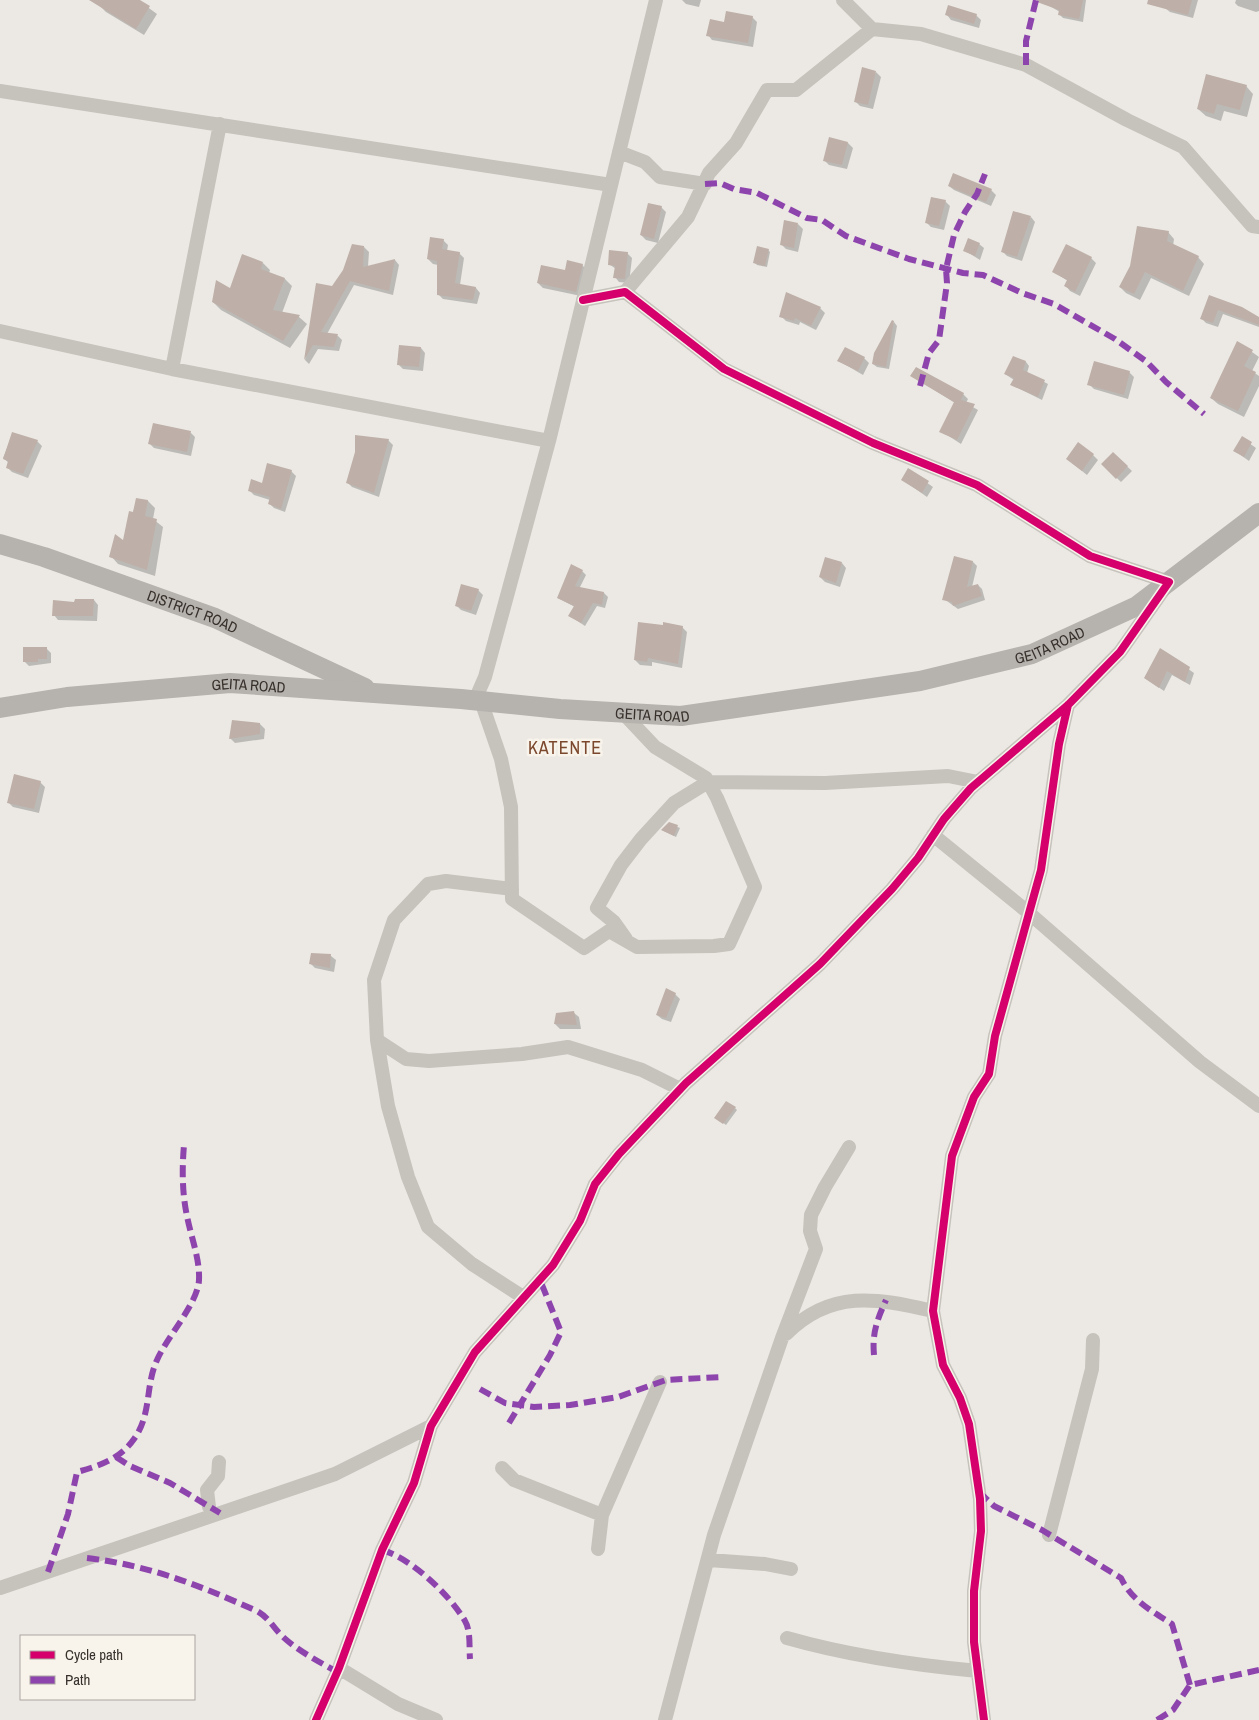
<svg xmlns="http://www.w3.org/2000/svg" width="1259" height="1720" viewBox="0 0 1259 1720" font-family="'Archivo Narrow',sans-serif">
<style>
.shadow{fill:#0003}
.building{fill:#beb0a8}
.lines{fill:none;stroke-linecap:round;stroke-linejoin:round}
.street{stroke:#c6c2bc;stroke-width:14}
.secondary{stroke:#b6b2ad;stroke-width:20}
.quiet{stroke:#8e44ad;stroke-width:6;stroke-dasharray:12 6;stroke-linecap:butt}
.cycleway-casing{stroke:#f8f4ec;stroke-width:11}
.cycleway{stroke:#d6006c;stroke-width:8}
.labels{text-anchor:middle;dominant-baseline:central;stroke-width:5;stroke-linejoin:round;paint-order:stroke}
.street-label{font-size:15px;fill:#37302b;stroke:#f8f4ec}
.quarter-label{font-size:18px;letter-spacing:1px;fill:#7c482d;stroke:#f8f4ec}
</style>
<rect width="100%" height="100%" fill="#ece9e4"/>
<path class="shadow" d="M102,0H138L157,14L144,35L106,12L99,5Z
M682,0H701L699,7L686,4Z
M1049,0H1086L1083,22L1063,18L1059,14L1060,12L1048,5Z
M1167,0H1198L1193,18L1170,12L1165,8Z
M1236,0H1259V11L1256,12L1238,6L1235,3Z
M947,15H976L981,20L979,28L951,20Z
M752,17L757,22L753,47L712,40L708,35L725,24Z
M876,72L881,77L873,109L860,106L855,101Z
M1246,86L1253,94L1247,117L1224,111L1221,121L1206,116L1198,109Z
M830,138L848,143L853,148L847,169L829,165L824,160Z
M949,186L991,190L996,195L991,206L954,190Z
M945,201L950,206L944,230L931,227L926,222Z
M661,207L666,212L658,243L646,240L641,235Z
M1031,217L1035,222L1022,261L1007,256L1002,251Z
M798,224L803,229L798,252L786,249L781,244Z
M1168,232L1174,239L1173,246L1198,257L1204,264L1189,296L1151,278L1140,300L1126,293L1120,287Z
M443,240L448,245L447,251L459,253L464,258L460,285L476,288L480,293L477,304L443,299L438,294V265L433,264L428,259Z
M979,244L984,248L980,260L964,250Z
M364,247L369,252L368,267L395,260L399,265L393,295L354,285L327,334L338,336L342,340L339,351L318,349L309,364L305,360L317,284L333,287Z
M768,250L770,252L767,267L757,265L755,263Z
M627,253L632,258L629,283L619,282L615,277L616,269L609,264Z
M1091,258L1096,263L1080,296L1070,291L1066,286L1068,281L1054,272Z
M263,263L270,270L269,273L285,279L292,286L282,313L299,317L307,324L290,348L221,310L213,302Z
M582,265L587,270L581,296L543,288L538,283Z
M1210,296L1259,318V327L1223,314L1218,327L1206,323L1202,319Z
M820,308L825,313L816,330L800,322L799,325L786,321L781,316Z
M894,322L897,326L889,369L877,367L873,364Z
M1238,342L1259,357L1252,371L1259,376V386L1244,417L1218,404L1211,398Z
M421,348L425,353L423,371L403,369L398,364Z
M864,358L869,363L863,375L839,361Z
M1013,358L1026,362L1029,366L1027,373L1048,384L1042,400L1012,385L1014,380L1005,374Z
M1129,372L1134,377L1128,399L1094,389L1089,384Z
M912,376L963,394L968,399L966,403L978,410L961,444L941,431L955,403Z
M191,433L195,437L191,456L154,448L149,443Z
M13,434L37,441L42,446L28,478L12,472L7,467L9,463L3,458Z
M1242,438L1256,448L1249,461L1235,451Z
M388,440L393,445L379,497L352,487L348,483Z
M1113,453L1132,471L1121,482L1102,464Z
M1093,455L1098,460L1087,475L1072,463Z
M909,470L933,487L927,497L903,480Z
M291,471L296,476L285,512L274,508L269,503L270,500L254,495L249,490Z
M137,499L148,501L155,508L153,519L163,527L155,576L118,564L111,556L124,543Z
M955,558L973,562L977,566L972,587L978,585L982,589L985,600L958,609L944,599Z
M842,563L846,568L840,587L825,582L820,577Z
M582,571L586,575L579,589L604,593L608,597L605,608L597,606L585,626L570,616L575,607L558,598Z
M478,590L483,595L476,615L461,610L457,606Z
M94,600L98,605L97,621L58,620L54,615L76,603Z
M682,627L687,632L682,668L652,662V666L640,665L635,660Z
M46,648L51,653V663L29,666L24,661Z
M1161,650L1194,673L1190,685L1172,675L1164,691L1145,678Z
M260,724L265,729L264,739L235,743L230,738Z
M40,782L45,787L39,813L13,807L8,802Z
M669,823L680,828L676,837L662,830Z
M312,955L331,956L336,960L334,972L315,968L311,964Z
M675,994L680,999L671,1022L662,1019L657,1015Z
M574,1013L579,1017L581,1029H560L555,1024Z
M735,1108L737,1110L726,1125L718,1119Z"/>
<path class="building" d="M89,0H140L150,6L136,29Z
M1037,0H1083L1079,19L1058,15L1059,10L1037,2Z
M1148,0H1192L1188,15L1147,4Z
M948,5L977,14L974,24L945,15Z
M726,11L753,16L748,43L706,36L710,19L724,22Z
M862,67L876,71L868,105L854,102Z
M1206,74L1247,85L1240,110L1217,104L1214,114L1197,109Z
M829,137L848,142L842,165L823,161Z
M953,173L992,189L986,202L948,186Z
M931,197L946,200L939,226L925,223Z
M648,203L662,206L654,239L640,235Z
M1013,211L1031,216L1017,257L1001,252Z
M784,220L798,223L794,248L780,245Z
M1137,226L1169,231L1167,241L1199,256L1183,291L1145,272L1134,294L1119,287L1130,266Z
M430,237L444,239L442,249L460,252L455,283L476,287L473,300L437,295V261L427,259Z
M968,238L980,243L975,256L963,251Z
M352,244L364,246L363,267L395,259L389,291L350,281L321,332L338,334L334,347L313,345L304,360L316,283L332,286L343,270Z
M1066,244L1092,257L1075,292L1064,286L1067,280L1052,272Z
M757,246L769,249L765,266L753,263Z
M609,250L628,252L625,279L613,278L615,266L608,265Z
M242,254L263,262L261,269L285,278L273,310L300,315L283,341L212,302L216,280L230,288Z
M567,260L583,264L576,292L537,283L541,265L565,270Z
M786,292L821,307L811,326L795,318L794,321L779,317Z
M1209,295L1242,307L1259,317V325L1218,310L1213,323L1200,319Z
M892,320L894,321L886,367L872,364L874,353Z
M1237,341L1253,350L1244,366L1256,372L1238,411L1210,398Z
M399,345L421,347L419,367L397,365Z
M845,347L865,357L858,371L837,361Z
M1013,356L1026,361L1023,370L1045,380L1038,397L1010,385L1014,378L1004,374Z
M1094,361L1130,371L1124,395L1087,385Z
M916,367L964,393L961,400L975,404L957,440L939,432L954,402L910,376Z
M153,423L191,431L187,452L148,444Z
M12,432L38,440L23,474L6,468L8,461L3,459Z
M355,435L389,439L374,493L346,483L355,452Z
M1242,436L1252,442L1244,457L1233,451Z
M1078,442L1094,454L1082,471L1066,459Z
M1113,452L1128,466L1116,479L1101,464Z
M267,463L292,470L281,509L268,504L270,497L248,491L251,479L262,483Z
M908,468L929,481L922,493L901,480Z
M136,498L148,500L145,516L157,519L147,570L109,557L115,534L123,540L129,511L133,512Z
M954,556L973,561L967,587L978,584L982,596L953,606L952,602L942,600Z
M825,557L842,562L836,583L819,577Z
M571,564L583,570L575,586L604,592L602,605L593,603L581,623L568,616L574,606L557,598Z
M461,584L479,589L471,611L455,606Z
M75,599H94L93,616H52L53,600L74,602Z
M638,622L663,625V622L683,626L678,664L648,658L647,662L634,660Z
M23,647H47V659H38V662H23Z
M1160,648L1190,667L1185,682L1167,671L1159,688L1144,678Z
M232,720L260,723V734L229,739Z
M14,774L41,781L34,809L7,803Z
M669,822L678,825L674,836L661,830Z
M311,953L331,954L330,968L309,964Z
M666,988L676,993L666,1018L656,1015Z
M574,1011L577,1025L554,1024L556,1013Z
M726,1101L736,1107L723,1124L714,1118Z"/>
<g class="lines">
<path class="street" d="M843,0L872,29
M0,91L611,185
M619,152L645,162L660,177L705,184
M625,292L688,217L709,173L736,143L767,90H796L872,29L921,34L1026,65L1127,120L1183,147L1252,226L1259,227
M0,331L172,369L549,441
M172,369L220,124
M475,700L485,677L549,441L656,0
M481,701L501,759L511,807L512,899L584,948L609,931L637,947L714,946L729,944L755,887L717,798L706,778L655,747L622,712
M933,835L1029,913L1200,1062L1259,1106
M512,889L446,881L428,884L394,920L374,980L377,1040L388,1106L408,1177L428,1227L472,1264L523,1297
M626,939L614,922L597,908L621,865L641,839L674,803L708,782L825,783L948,776L978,782
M377,1040L406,1059L429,1061L522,1054L568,1047L642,1070L680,1089
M786,1334C831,1289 876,1298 933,1311
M502,1468L514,1480L602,1515
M209,1507L207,1490L218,1476L219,1462
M1049,1535L1092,1369L1093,1340
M598,1549L602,1515L660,1382
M709,1560L765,1564L791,1569
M0,1588L335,1474L431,1426
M787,1638C850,1656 913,1665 978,1671
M339,1668L398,1704L436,1720
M316,1720L339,1668L382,1550L414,1483L431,1426L475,1352L553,1265L580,1221L595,1184L619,1154L686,1083L820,964L892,889L918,858L944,819L971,788L1068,705L1120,652L1169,582L1090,556L977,485L873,443L724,369L625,292L583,300
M665,1720L714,1535L782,1338L816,1249L810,1231L811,1215L825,1187L849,1147
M984,1720L974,1642V1591L981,1531L980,1499L969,1424L960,1398L943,1365L933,1311L952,1156L974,1097L989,1074L995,1036L1041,870L1059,744L1068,705"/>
<g class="secondary">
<path id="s1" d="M0,544L44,557L215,618L365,688"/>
<path id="s2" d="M0,708L67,697L230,683L461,699L560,709L681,716L920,681L1032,654L1137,606L1259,513"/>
</g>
<path class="quiet" d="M1026,65V41L1036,0
M705,184L720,183L734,189L757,193L807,218L822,220L846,236L909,259L963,273L983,275L1022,293L1054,304L1115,339L1147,362L1166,382L1204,414
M920,386L929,353L939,340L947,283L946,269L954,235L965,212L977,194L985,174
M874,1355C872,1333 877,1320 886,1300
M480,1389L505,1403L534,1407L570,1405L618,1397L666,1380L721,1377
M509,1423L550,1355L561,1332L540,1280
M116,1457L130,1466L170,1483L220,1513
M979,1492L994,1506L1042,1530L1121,1578C1132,1601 1152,1611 1172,1624L1190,1685
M382,1550C411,1558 450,1595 465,1621C471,1631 469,1648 470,1659
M87,1558C152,1566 198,1585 257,1611C269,1618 273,1627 282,1636C298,1651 318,1661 337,1672
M48,1572L68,1514L77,1472C99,1466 120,1459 134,1439C152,1414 145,1386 157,1360C167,1337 198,1303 199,1280C200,1259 191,1237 187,1216C182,1193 182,1168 184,1145
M1157,1720L1173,1710L1190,1685L1259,1670"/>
<defs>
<path id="cycleway" d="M316,1720L339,1668L382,1550L414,1483L431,1426L475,1352L553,1265L580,1221L595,1184L619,1154L686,1083L820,964L892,889L918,858L944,819L971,788L1068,705L1120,652L1169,582L1090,556L977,485L873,443L724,369L625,292L583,300
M984,1720L974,1642V1591L981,1531L980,1499L969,1424L960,1398L943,1365L933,1311L952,1156L974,1097L989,1074L995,1036L1041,870L1059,744L1068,705"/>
</defs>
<use href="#cycleway" class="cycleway-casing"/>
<use href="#cycleway" class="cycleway"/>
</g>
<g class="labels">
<g class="street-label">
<text stroke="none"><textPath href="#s1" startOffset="204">DISTRICT ROAD</textPath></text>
<text stroke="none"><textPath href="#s2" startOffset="1060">GEITA ROAD</textPath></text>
<text stroke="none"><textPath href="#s2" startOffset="250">GEITA ROAD</textPath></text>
<text stroke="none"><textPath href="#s2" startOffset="655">GEITA ROAD</textPath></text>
</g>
<g class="quarter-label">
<text x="565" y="747">KATENTE</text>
</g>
</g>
<rect x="20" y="1635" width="175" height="65" fill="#f8f4ec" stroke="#aba69f"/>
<rect x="30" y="1651" width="25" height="8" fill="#d6006c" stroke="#aba69f"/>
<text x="65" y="1660" font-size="15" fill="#37302b">Cycle path</text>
<rect x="30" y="1676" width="25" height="8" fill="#8e44ad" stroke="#aba69f"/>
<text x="65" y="1685" font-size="15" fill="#37302b">Path</text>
</svg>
